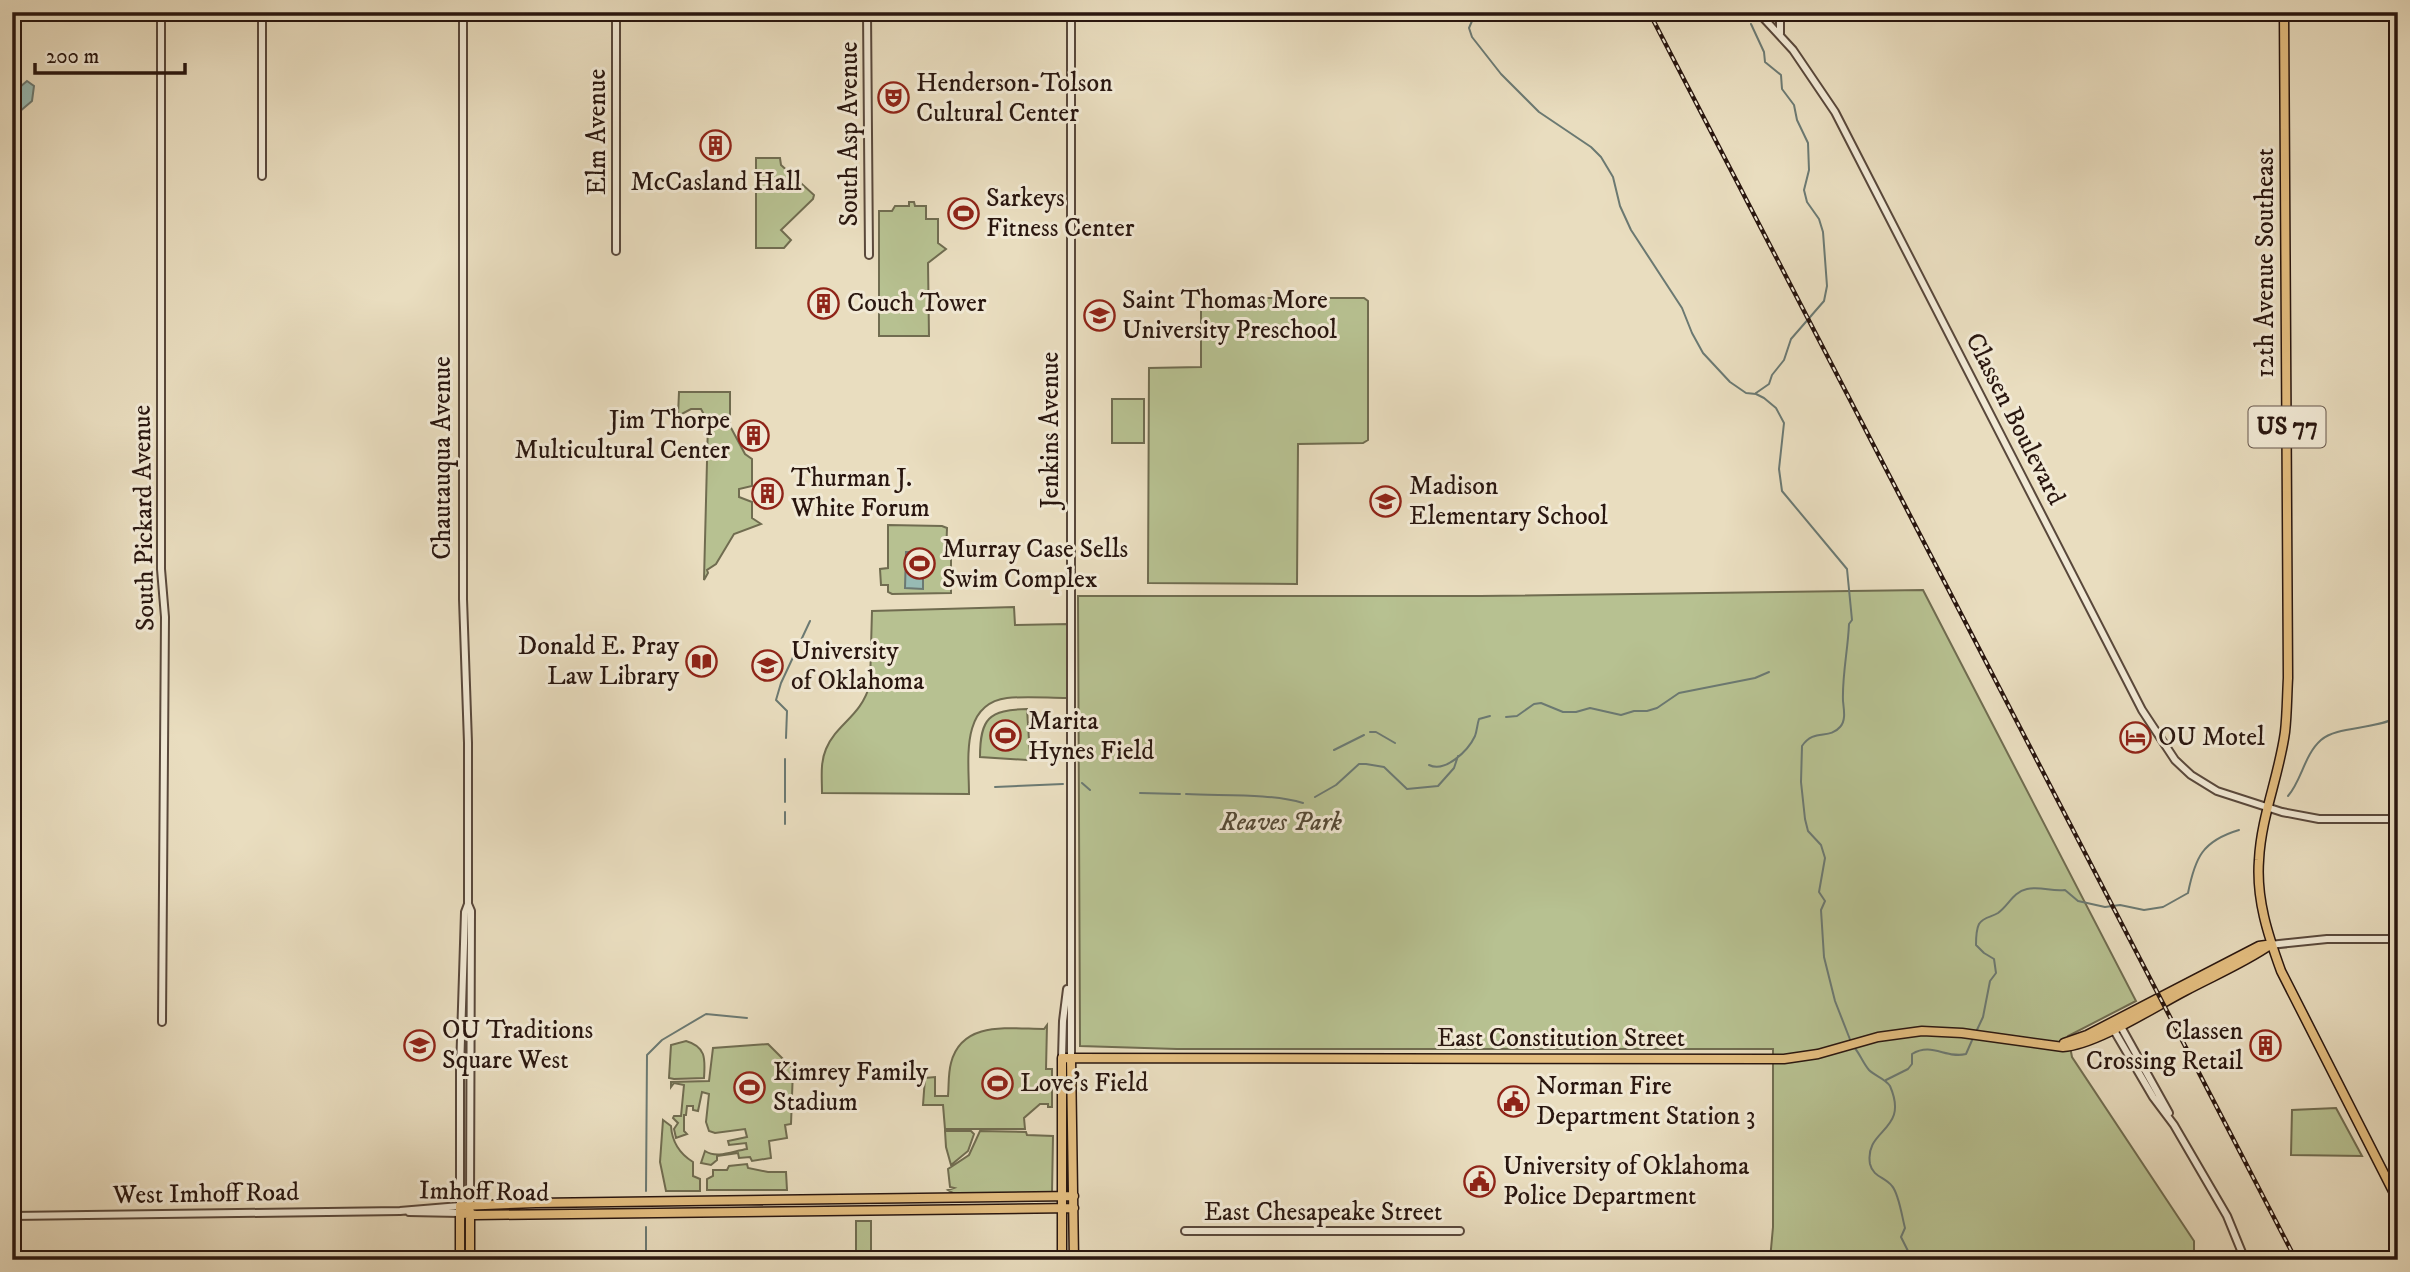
<svg xmlns="http://www.w3.org/2000/svg" width="2410" height="1272" viewBox="0 0 2410 1272" font-family="'IM FELL DW Pica',serif">
<style>
.green{fill:#b7c191;stroke:#706c50;stroke-width:2}
.water{fill:#97bbb4;stroke:#6b7972;stroke-width:2}
.lines{fill:none;stroke-linecap:round;stroke-linejoin:round}
.stream{stroke:#6b7972;stroke-width:2}
.minor-casing{stroke:#59483b;stroke-width:10}
.major-casing{stroke:#29160f;stroke-width:11}
.minor{stroke:#f1e9d5;stroke-width:6}
.major{stroke:#e4be80;stroke-width:8}
.rail-casing{stroke:#29160f;stroke-width:4.5}
.rail{stroke:#f1e9d5;stroke-width:2;stroke-dasharray:5;stroke-linecap:butt}
.labels{text-anchor:middle;dominant-baseline:central;stroke-width:6;stroke-linejoin:round;paint-order:stroke}
.shield{fill:#f1e9d5;stroke:#65554a;stroke-width:2}
.shield-label{font-size:24px;font-weight:bold;fill:#29160f}
.poi-label{font-size:26px;fill:#29160f;stroke:#f1e9d5;text-anchor:start}
.street-label{font-size:26px;fill:#29160f;stroke:#f1e9d5}
.park-label{font-size:26px;font-style:italic;fill:#544936;stroke:#f1e9d5}
</style>
<rect width="100%" height="100%" fill="#e9ddbf"/>
<filter id="stains"><feTurbulence type="fractalNoise" baseFrequency=".00286" numOctaves="4"/><feColorMatrix values="0 0 0 0 .2 0 0 0 0 .09 0 0 0 0 .02 0 0 0 .5 -.17"/></filter>
<radialGradient id="worn" r=".72"><stop offset=".6" stop-color="#630" stop-opacity="0"/><stop offset="1" stop-color="#630" stop-opacity=".3"/></radialGradient>
<path class="green" d="M756,158H780L781,165L814,195L813,199L781,230L791,240L784,248H756Z
M909,202H914L915,206H926V219H938V243L946,249L928,263L929,336H879V211H892L895,206H909Z
M1201,298H1364L1368,301V440L1363,443L1298,444L1297,584L1148,583L1149,368L1201,367Z
M679,392H730V426L745,454L752,459V486L739,489V497L752,502V518L761,524L734,534L716,564L707,570L708,573L704,580L708,422L701,409H691L678,416Z
M1112,399H1144V443H1112Z
M888,525L942,526L947,528L946,556L951,559V593L892,594L888,592V585H881L880,569L888,568Z
M1923,590L2136,1001L2068,1036L2072,1057L2194,1241V1260H1770L1773,1227V1049H1177L1080,1046L1078,596H1480Z
M1014,607L1015,625L1068,624L1067,698C1048,698 1027,696 1007,698C960,704 969,760 969,794L822,793C822,778 820,763 826,749C837,723 861,717 870,684L872,611Z
M1027,709L1030,756L1027,760L980,757C980,718 989,710 1027,709Z
M1047,1025L1046,1069H1052V1107H1048V1104H1040L1024,1118L1025,1129H945L943,1105H923L925,1078L935,1077V1096H948C949,1085 948,1074 951,1063C962,1020 1010,1029 1044,1029Z
M686,1041C707,1047 705,1060 704,1078L674,1079L669,1078L671,1045Z
M768,1044L793,1069L791,1124L785,1125L787,1138L769,1141L771,1158L752,1161L750,1157L739,1158L738,1153L717,1156V1160L711,1165L701,1163L705,1151C717,1159 733,1151 747,1149L746,1143L729,1145L728,1141L747,1137L745,1129L715,1133L709,1131L706,1122L709,1094L702,1092L698,1111L693,1110V1106H687L686,1115H684V1131L687,1134L676,1138L674,1129L678,1123L673,1118L674,1116H681L684,1085L674,1083L671,1087V1082L709,1081L713,1048Z
M2336,1108L2362,1156L2291,1155L2292,1110Z
M663,1120L671,1126C672,1142 680,1154 693,1162V1176L700,1179V1191H666L660,1162Z
M945,1131H971L974,1134L968,1151L951,1165L946,1147Z
M980,1131L1026,1132L1027,1135L1053,1136L1052,1193L955,1194L948,1190L954,1188L950,1187L948,1169L969,1155Z
M747,1164L748,1168L768,1172H786L787,1190H707V1179L713,1176V1170H727L729,1166Z
M856,1221H871V1256L859,1257V1251H856Z"/>
<path class="water" d="M27,81L34,86L32,101L12,118L13,93Z
M906,552H923V589L905,588Z"/>
<g class="lines">
<path class="stream" d="M1472,21L1469,28L1472,37L1501,74L1539,112L1591,147L1601,157L1613,177L1620,206L1631,230L1682,308L1692,333L1703,353L1730,382L1746,393L1756,394L1764,398L1776,408L1784,423L1779,469L1782,491L1847,569L1852,620L1849,624C1848,650 1842,675 1843,701C1844,710 1846,721 1840,727C1829,740 1814,728 1802,746L1801,782L1805,819L1808,831L1821,845L1825,858L1819,892L1825,901L1821,910L1824,957L1835,1001L1851,1042
M1751,24L1764,52L1765,62L1781,75L1782,89L1794,105L1797,120L1808,143L1809,170L1804,190L1807,202L1819,219L1823,232L1827,286L1824,301L1791,339L1784,360L1772,375L1769,384L1756,393
M1506,717L1517,716L1534,704L1541,703L1563,712H1576L1590,708L1621,715L1634,711H1647L1657,708L1679,693L1755,678L1769,672
M1370,732H1376L1395,743
M786,738L787,711L776,700L781,683L810,621
M1334,750L1364,735
M1429,765C1445,773 1468,751 1475,736C1477,731 1477,725 1479,719L1490,716
M1082,783L1090,790
M995,787L1063,784
M1140,793L1180,794
M1186,794C1221,796 1270,793 1303,803
M2288,796C2302,780 2304,755 2321,740C2337,726 2374,730 2398,717
M1315,797L1336,785L1359,764H1366L1384,767L1407,789L1438,786L1454,768L1458,756
M785,802V759
M785,812V824
M1976,1032L1983,1017L1990,981L1996,973L1994,959L1984,953L1976,945C1976,938 1976,930 1979,924C1983,917 1992,917 1998,913C2009,905 2013,892 2027,889C2041,886 2052,892 2065,890L2078,901L2105,907L2120,905L2144,910L2163,907L2188,893C2195,858 2202,841 2239,830
M1854,1047C1860,1054 1863,1063 1869,1070C1875,1076 1886,1079 1890,1086C1910,1132 1864,1128 1870,1164C1873,1177 1885,1177 1892,1186C1899,1194 1902,1217 1905,1228L1901,1237L1908,1251L1906,1260
M1886,1080L1908,1069L1912,1064V1054C1932,1042 1946,1059 1966,1054L1973,1038
M646,1191L647,1055L662,1040L706,1014L747,1018
M646,1227V1260
M1840,1258L1850,1260"/>
<defs>
<path id="minor" d="M161,12V569L165,617L162,1022
M262,12V176
M463,12V599L468,743V904L471,911L470,1206
M867,12L869,255
M1758,12L1793,50L1835,112L2142,710L2175,760L2191,775L2217,791L2282,812L2319,819H2398
M1780,34V19L1790,12
M616,251V12
M2270,945L2327,939H2398
M2120,1025L2169,1113
M2112,1027L2153,1097L2174,1125L2227,1216L2245,1260
M1062,1058L1063,1021L1067,989
M1071,1058V12
M409,1212L460,1213
M12,1216L400,1211L460,1206V1070L465,912L468,904
M1185,1231H1460"/>
<path id="major" d="M2284,12L2288,678C2287,696 2287,715 2285,732C2279,776 2261,817 2259,860C2256,899 2268,935 2281,971L2398,1201
M2064,1043L2087,1035L2259,946L2266,945
M1071,1058L1074,1260
M460,1213L476,1215L1074,1208
M460,1260V1206L536,1203L1074,1196
M470,1260V1212
M1062,1260V1058L1784,1059L1818,1054L1878,1037L1922,1031L1962,1033L2063,1047C2096,1045 2154,1007 2185,991C2213,976 2244,963 2270,945"/>
</defs>
<use href="#minor" class="minor-casing"/>
<use href="#major" class="major-casing"/>
<use href="#minor" class="minor"/>
<use href="#major" class="major"/>
<defs>
<path id="rail" d="M1649,12L2296,1260"/>
</defs>
<use href="#rail" class="rail-casing"/>
<use href="#rail" class="rail"/>
</g>
<defs>
<symbol id="theatre-ring" viewBox="-11 -11 22 22"><circle r="9.5" fill="#f1e9d5" stroke="#8f2418" stroke-width="1.5"/><path d="M-5-5.5Q0-4 5-5.5V0Q5 5 0 6Q-5 5-5 0ZM-3.3-2.5H-1v1.5H-3.3ZM1-2.5H3.3v1.5H1ZM-2.8 1Q0 5.5 2.8 1Z" fill="#8f2418"/></symbol>
<symbol id="building-ring" viewBox="-11 -11 22 22"><circle r="9.5" fill="#f1e9d5" stroke="#8f2418" stroke-width="1.5"/><path d="M-4-6H4V6H1V3H-1V6H-4ZM-2.5-4.3h1.7v1.8h-1.7ZM.8-4.3h1.7v1.8H.8ZM-2.5-1h1.7V.8h-1.7ZM.8-1h1.7V.8H.8Z" fill="#8f2418"/></symbol>
<symbol id="stadium-ring" viewBox="-11 -11 22 22"><circle r="9.5" fill="#f1e9d5" stroke="#8f2418" stroke-width="1.5"/><path d="M0-5a6.5 5 0 1 0 0 10a6.5 5 0 1 0 0-10ZM-3.5-1.8h7v3.6h-7Z" fill="#8f2418"/></symbol>
<symbol id="school-ring" viewBox="-11 -11 22 22"><circle r="9.5" fill="#f1e9d5" stroke="#8f2418" stroke-width="1.5"/><path d="M0-5L7-2L0 1L-7-2ZM-4 1L0 2.5L4 1V4Q0 6-4 4Z" fill="#8f2418"/></symbol>
<symbol id="library-ring" viewBox="-11 -11 22 22"><circle r="9.5" fill="#f1e9d5" stroke="#8f2418" stroke-width="1.5"/><path d="M-6-4Q-3-5.5-.7-3.5V5Q-3 3-6 4ZM6-4Q3-5.5 .7-3.5V5Q3 3 6 4Z" fill="#8f2418"/></symbol>
<symbol id="university-ring" viewBox="-11 -11 22 22"><circle r="9.5" fill="#f1e9d5" stroke="#8f2418" stroke-width="1.5"/><path d="M0-5L7-2L0 1L-7-2ZM-4 1L0 2.5L4 1V4Q0 6-4 4Z" fill="#8f2418"/></symbol>
<symbol id="hotel-ring" viewBox="-11 -11 22 22"><circle r="9.5" fill="#f1e9d5" stroke="#8f2418" stroke-width="1.5"/><path d="M-6-4.5h1.5V1H6V5H4.5V3h-9V5H-6ZM-4 0a1.8 1.8 0 1 1 3.6 0ZM.5 0V-2.5h3Q6-2.5 6 0Z" fill="#8f2418"/></symbol>
<symbol id="civic-ring" viewBox="-11 -11 22 22"><circle r="9.5" fill="#f1e9d5" stroke="#8f2418" stroke-width="1.5"/><path d="M-.6-6.5H3V-4.5H.6V-3L4-1V1h2V6H-6V1h2V-1L-.6-3ZM-1.2 2.5V6h2.4V2.5Z" fill="#8f2418"/></symbol>
</defs>
<g fill-rule="evenodd">
<use href="#theatre-ring" x="876" y="80" width="35" height="35"/>
<use href="#building-ring" x="698" y="128" width="35" height="35"/>
<use href="#stadium-ring" x="946" y="196" width="35" height="35"/>
<use href="#building-ring" x="806" y="286" width="35" height="35"/>
<use href="#school-ring" x="1082" y="298" width="35" height="35"/>
<use href="#building-ring" x="736" y="418" width="35" height="35"/>
<use href="#building-ring" x="750" y="476" width="35" height="35"/>
<use href="#school-ring" x="1368" y="484" width="35" height="35"/>
<use href="#stadium-ring" x="902" y="546" width="35" height="35"/>
<use href="#library-ring" x="684" y="644" width="35" height="35"/>
<use href="#university-ring" x="750" y="648" width="35" height="35"/>
<use href="#stadium-ring" x="988" y="718" width="35" height="35"/>
<use href="#hotel-ring" x="2118" y="720" width="35" height="35"/>
<use href="#university-ring" x="402" y="1028" width="35" height="35"/>
<use href="#building-ring" x="2248" y="1028" width="35" height="35"/>
<use href="#stadium-ring" x="980" y="1066" width="35" height="35"/>
<use href="#stadium-ring" x="732" y="1070" width="35" height="35"/>
<use href="#civic-ring" x="1496" y="1084" width="35" height="35"/>
<use href="#civic-ring" x="1462" y="1164" width="35" height="35"/>
</g>
<g class="labels">
<rect class="shield" x="2248.5" y="406.5" width="77" height="41" rx="5"/>
<g class="shield-label">
<text x="2287" y="427">US 77</text>
</g>
<g class="poi-label">
<text x="916" y="83">Henderson-Tolson<tspan x="916" dy="30">Cultural Center</tspan></text>
<text x="716" y="182" text-anchor="middle">McCasland Hall</text>
<text x="986" y="198">Sarkeys<tspan x="986" dy="30">Fitness Center</tspan></text>
<text x="1122" y="300">Saint Thomas More<tspan x="1122" dy="30">University Preschool</tspan></text>
<text x="847" y="303">Couch Tower</text>
<text x="730" y="420" text-anchor="end">Jim Thorpe<tspan x="730" dy="30">Multicultural Center</tspan></text>
<text x="791" y="478">Thurman J.<tspan x="791" dy="30">White Forum</tspan></text>
<text x="1409" y="486">Madison<tspan x="1409" dy="30">Elementary School</tspan></text>
<text x="942" y="549">Murray Case Sells<tspan x="942" dy="30">Swim Complex</tspan></text>
<text x="679" y="646" text-anchor="end">Donald E. Pray<tspan x="679" dy="30">Law Library</tspan></text>
<text x="791" y="651">University<tspan x="791" dy="30">of Oklahoma</tspan></text>
<text x="1028" y="721">Marita<tspan x="1028" dy="30">Hynes Field</tspan></text>
<text x="2158" y="737">OU Motel</text>
<text x="442" y="1030">OU Traditions<tspan x="442" dy="30">Square West</tspan></text>
<text x="2243" y="1031" text-anchor="end">Classen<tspan x="2243" dy="30">Crossing Retail</tspan></text>
<text x="773" y="1072">Kimrey Family<tspan x="773" dy="30">Stadium</tspan></text>
<text x="1020" y="1083">Love's Field</text>
<text x="1536" y="1086">Norman Fire<tspan x="1536" dy="30">Department Station 3</tspan></text>
<text x="1503" y="1166">University of Oklahoma<tspan x="1503" dy="30">Police Department</tspan></text>
</g>
<g class="street-label">
<text transform="translate(597 132) rotate(-90)">Elm Avenue</text>
<text transform="translate(849 134) rotate(-90)">South Asp Avenue</text>
<text transform="translate(2265 263) rotate(-90)">12th Avenue Southeast</text>
<text transform="translate(2015 419) rotate(63)">Classen Boulevard</text>
<text transform="translate(1050 430) rotate(-90)">Jenkins Avenue</text>
<text transform="translate(442 458) rotate(-90)">Chautauqua Avenue</text>
<text transform="translate(144 518) rotate(-91)">South Pickard Avenue</text>
<text x="1561" y="1038">East Constitution Street</text>
<text transform="translate(484 1192) rotate(1)">Imhoff Road</text>
<text transform="translate(206 1194) rotate(-1)">West Imhoff Road</text>
<text x="1323" y="1212">East Chesapeake Street</text>
</g>
<g class="park-label">
<text x="1281" y="822">Reaves Park</text>
</g>
</g>
<rect width="2410" height="1272" fill="none" stroke="#e9ddbf" stroke-width="42"/>
<rect x="14" y="14" width="2382" height="1244" fill="none" stroke="#29160f" stroke-width="3.5"/>
<rect x="21" y="21" width="2368" height="1230" fill="none" stroke="#29160f" stroke-width="2"/>
<path d="M35 63v10h150v-10" fill="none" stroke="#29160f" stroke-width="3.5"/>
<text x="46" y="63" font-size="21" fill="#29160f" stroke="#f1e9d5" stroke-width="5" paint-order="stroke">200 m</text>
<rect width="100%" height="100%" filter="url(#stains)"/>
<rect width="100%" height="100%" fill="url(#worn)"/>
</svg>
